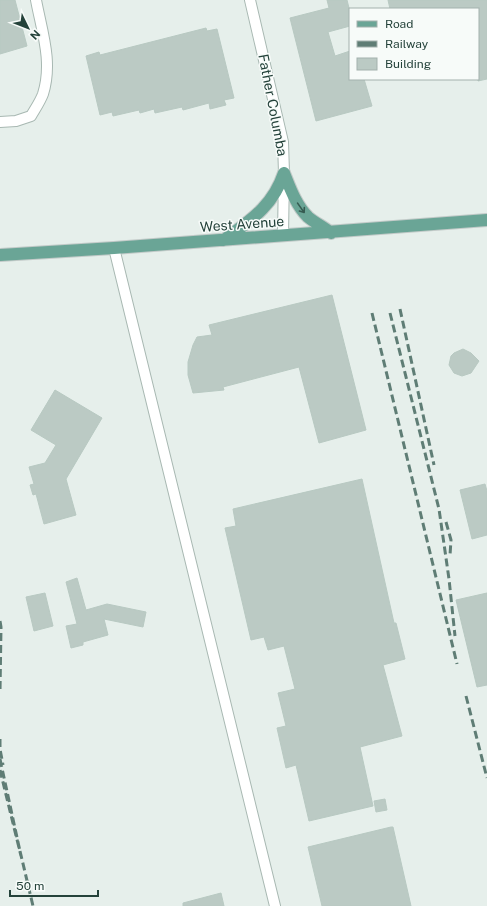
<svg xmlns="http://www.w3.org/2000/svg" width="487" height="906" viewBox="0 0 487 906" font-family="'Public Sans',sans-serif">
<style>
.building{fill:#bbcac4;stroke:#b8c9c2}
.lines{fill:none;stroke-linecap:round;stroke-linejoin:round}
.minor-casing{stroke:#a8b8b2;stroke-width:12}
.primary-casing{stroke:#c2cac8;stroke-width:14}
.minor{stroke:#fff;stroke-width:10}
.primary{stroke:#6aa596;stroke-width:12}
.rail{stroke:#5f7d75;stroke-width:3;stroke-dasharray:8 4;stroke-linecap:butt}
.oneway{stroke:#365b51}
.labels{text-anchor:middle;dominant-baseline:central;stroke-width:3;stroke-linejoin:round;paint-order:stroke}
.street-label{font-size:14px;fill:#24423a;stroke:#f7fbf9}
</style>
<rect width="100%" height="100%" fill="#e6efeb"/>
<path class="building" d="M0,0H15L27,46L0,54Z
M327,0H347L350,12V26L328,32L335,56L350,51V79H364L372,106L316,121L290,18L329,8Z
M388,0H487V79L478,81V9H390Z
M206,28L207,31L217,29L234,98L224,100L226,105L210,109L209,103L183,110L182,107L155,113L154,109L140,113L139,110L113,116L112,112L100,115L86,56L99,52L100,55Z
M332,295L366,430L319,443L299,367L223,387L224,390L193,393L188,375V362L193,345L197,337L212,335L209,325Z
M463,349L471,353L479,361L471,373L462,376L454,373L449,365L451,356L454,353Z
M55,390L102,418L66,479L76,515L44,524L36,494L33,495L30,485L34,484L29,467L45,463L56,445L31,430Z
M362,479L394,623H396L405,659L383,665L402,736L360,747L373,806L309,821L296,765L286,768L277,728L286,726L278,693L295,689L284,646L268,650L264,637L251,640L225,528L236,526L233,509Z
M485,484L487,491V535L472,539L460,490Z
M77,578L86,610L107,604L146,612L143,627L104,619L108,635L83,642V645L71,648L66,626L77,624L66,582Z
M45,593L53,626L34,631L26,597Z
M487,593V685L477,687L456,600Z
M385,799L387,810L376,812L374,801Z
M391,827H393L411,906H322L308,847Z
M221,893L224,906H183V903Z"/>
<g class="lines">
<defs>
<path id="minor" d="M250,0L283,142L284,173L283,235
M0,122L16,121L31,116C35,109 40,102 43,94C53,62 42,32 36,0
M114,248L275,906"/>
<path id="primary" d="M284,173C290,188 296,205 308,217C315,223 324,227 331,233
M224,240C251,220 273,206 284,173
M0,255L114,248L487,220"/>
</defs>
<use href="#minor" class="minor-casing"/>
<use href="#primary" class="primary-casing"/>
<use href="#minor" class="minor"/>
<use href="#primary" class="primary"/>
<path class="rail" d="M400,309L434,465
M372,313L457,664
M390,313L439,509L449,579L455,636
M446,522L451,540L450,555
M0,621L1,627L0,691
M466,696L487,778
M0,739V749L3,765
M0,759L21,856L0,770
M20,851L33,906"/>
</g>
<defs><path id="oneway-shaft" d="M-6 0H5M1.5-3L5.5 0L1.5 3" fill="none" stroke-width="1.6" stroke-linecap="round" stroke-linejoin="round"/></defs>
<use class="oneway" href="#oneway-shaft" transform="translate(301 208) rotate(55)"/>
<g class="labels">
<g class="street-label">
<text transform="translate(273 105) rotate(79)">Father Columba</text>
<text transform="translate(242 224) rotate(-4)">West Avenue</text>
</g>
</g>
<rect x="349" y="8" width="130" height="72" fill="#f7fbf9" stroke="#a3b1ad"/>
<rect x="357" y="21" width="20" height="6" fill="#6aa596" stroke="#a3b1ad"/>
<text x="385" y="28" font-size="12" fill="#24423a">Road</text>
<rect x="357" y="41" width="20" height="6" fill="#5f7d75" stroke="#a3b1ad"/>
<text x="385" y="48" font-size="12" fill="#24423a">Railway</text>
<rect x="357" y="58" width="20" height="12" fill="#bbcac4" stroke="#a3b1ad"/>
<text x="385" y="68" font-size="12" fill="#24423a">Building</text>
<g transform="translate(28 28) rotate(133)" stroke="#f7fbf9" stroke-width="3" paint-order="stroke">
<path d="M0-3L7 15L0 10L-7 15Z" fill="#24423a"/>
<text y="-6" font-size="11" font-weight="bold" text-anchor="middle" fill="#24423a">N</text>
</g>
<path d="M10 890v6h88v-6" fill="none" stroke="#24423a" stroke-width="2"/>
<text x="16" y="890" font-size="12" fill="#24423a" stroke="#f7fbf9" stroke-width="3" paint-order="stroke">50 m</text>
</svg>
